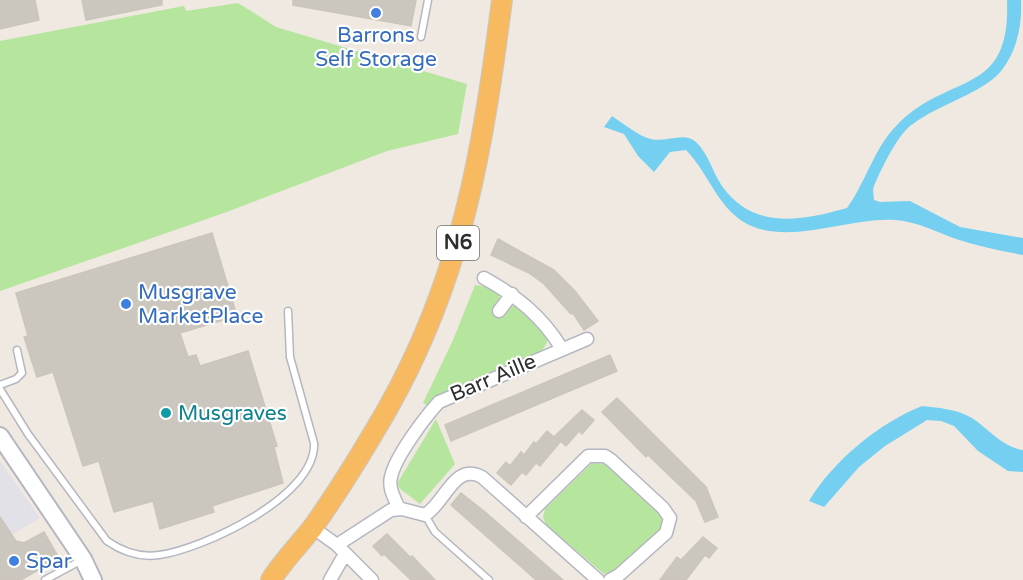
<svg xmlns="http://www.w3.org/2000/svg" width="1023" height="580" viewBox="0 0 1023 580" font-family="'Varela Round',sans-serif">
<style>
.industrial{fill:#e3e1e8}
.green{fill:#b6e59e}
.water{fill:#75cff0}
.building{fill:#cbc7bf;stroke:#cbc5ba;stroke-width:1.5}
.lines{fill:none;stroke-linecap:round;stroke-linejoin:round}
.service-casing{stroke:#b4b7c1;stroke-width:9}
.minor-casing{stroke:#b4b7c1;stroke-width:15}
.secondary-casing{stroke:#b4b7c1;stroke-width:20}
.trunk-casing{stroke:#c9c9c9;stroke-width:22}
.service{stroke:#fff;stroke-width:6}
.minor{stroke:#fff;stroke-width:12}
.secondary{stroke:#fff;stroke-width:16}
.trunk{stroke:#f8ba60;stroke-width:20}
.shop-dot{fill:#3f7fe0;stroke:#fff;stroke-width:2}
.culture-dot{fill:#0f9aa8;stroke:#fff;stroke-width:2}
.labels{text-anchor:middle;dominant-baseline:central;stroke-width:4.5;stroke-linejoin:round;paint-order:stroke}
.shield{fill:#fff;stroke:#6d6d6d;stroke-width:1.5}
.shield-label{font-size:20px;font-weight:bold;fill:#2e2e2e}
.shop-label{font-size:21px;fill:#366cbe;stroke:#fff;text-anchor:start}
.street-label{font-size:21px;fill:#2e2e2e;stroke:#fff}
.culture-label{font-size:21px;fill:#0d838f;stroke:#fff;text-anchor:start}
</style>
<rect width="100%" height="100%" fill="#efe9e1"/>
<path class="industrial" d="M0,461L40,518L0,542Z"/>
<path class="green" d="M238,3L276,27L467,84L458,134L387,151L224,213L0,291V41L184,6L186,11Z
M475,285L491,287L498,292L500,300L493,311L500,317L510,307L517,305L547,334V343L541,352L443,394L429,406L423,403L453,340Z
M436,419L455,464L420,504L399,488L398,482Z
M596,463L605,464L663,518L661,529L614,572L604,574L546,525L543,517L545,509L591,464Z"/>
<path class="water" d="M1007,0H1021C1023,30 1013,68 986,84C962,100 933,108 910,126C897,136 879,173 873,189L874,200L880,202L910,201L960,227L1023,238V255C1001,251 977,246 956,239C937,232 915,221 895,220C851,217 796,243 754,227C719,214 710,174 686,150L670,152L654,172L638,156L624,134L604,127L612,116C623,123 638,136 651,139C666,143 684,131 696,142C708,153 713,173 722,186C753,230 801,221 847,208C866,182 874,148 897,125C950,71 1011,98 1007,0Z
M922,406C940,408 956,409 972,418C989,429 1002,447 1023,450V472L1008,471L978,451L954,426L941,421L927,420L885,446L859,467L824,507L809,501C833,461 879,423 922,406Z"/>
<path class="building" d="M0,0H35L39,20L0,29Z
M82,0H162V5L86,20Z
M293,0H416L411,26L293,5Z
M212,233L237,316L180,333L188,357L196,355L200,366L248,351L277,446L274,447L283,483L212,506L214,512L160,529L153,501L114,512L99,461L83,466L53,372L37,377L24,337L28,336L16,293Z
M498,239L554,270L575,291L598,321L584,330L573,313L571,314L544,284L529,273L491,255Z
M610,355L617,371L451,441L445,425Z
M617,398L706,487L718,517L705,522L696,501L648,455L646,457L602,412Z
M582,410L594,420L582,434L579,431L566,446L555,436Z
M547,431L560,442L540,466L536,463L526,475L522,472L511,485L497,473L506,462L510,466L521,452L524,455L534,442L536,444Z
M461,493L485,512L563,580H536L526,571L451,505Z
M0,517L16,541L24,543L44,532L59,558L21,580H0Z
M387,534L410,557L412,556L435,580H411L384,554L382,556L373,546Z
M703,537L717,548L709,558L705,555L686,580H660L677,557L681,560Z"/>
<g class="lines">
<defs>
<path id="service" d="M421,37L428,0
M0,385L16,379L22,373L17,350
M0,389L28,434L107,541C123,552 139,558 159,555C203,549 317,496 314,443L290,357L288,311
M425,515L435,532L489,580
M45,580L82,560"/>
<path id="minor" d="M484,278C518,297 542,316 562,349
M499,311L512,294
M399,509C395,499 388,488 391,477C395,457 425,417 439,402L587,339
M526,517L588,456H605L611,460L663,508L670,518L666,533L619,575L610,580
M312,527L337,545L372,580
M337,545L391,510L402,509L425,515C446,502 454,462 482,477L598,580
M330,580L345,554"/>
<path id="secondary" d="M0,436L83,559L93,580"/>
<path id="trunk" d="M271,580C283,561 299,545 313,527C340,489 365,448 388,408C463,275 483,148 502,0"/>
</defs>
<use href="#service" class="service-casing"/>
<use href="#minor" class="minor-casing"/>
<use href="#secondary" class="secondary-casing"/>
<use href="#trunk" class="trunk-casing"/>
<use href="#service" class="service"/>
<use href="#minor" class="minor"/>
<use href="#secondary" class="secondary"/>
<use href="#trunk" class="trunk"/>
</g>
<g class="shop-dot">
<circle cx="376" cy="13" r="6"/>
<circle cx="126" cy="304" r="6"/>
<circle cx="14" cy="561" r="6"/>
</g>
<circle class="culture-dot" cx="166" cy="413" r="6"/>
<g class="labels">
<rect class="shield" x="437" y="226" width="42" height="34" rx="4.5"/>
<g class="shield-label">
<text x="458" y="243">N6</text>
</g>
<g class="shop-label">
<text x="376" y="35" text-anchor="middle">Barrons<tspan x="376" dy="24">Self Storage</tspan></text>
<text x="138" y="292">Musgrave<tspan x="138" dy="24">MarketPlace</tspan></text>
<text x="26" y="561">Spar</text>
</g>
<g class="street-label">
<text transform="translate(493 378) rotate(-23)">Barr Aille</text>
</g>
<g class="culture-label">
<text x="178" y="413">Musgraves</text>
</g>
</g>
</svg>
